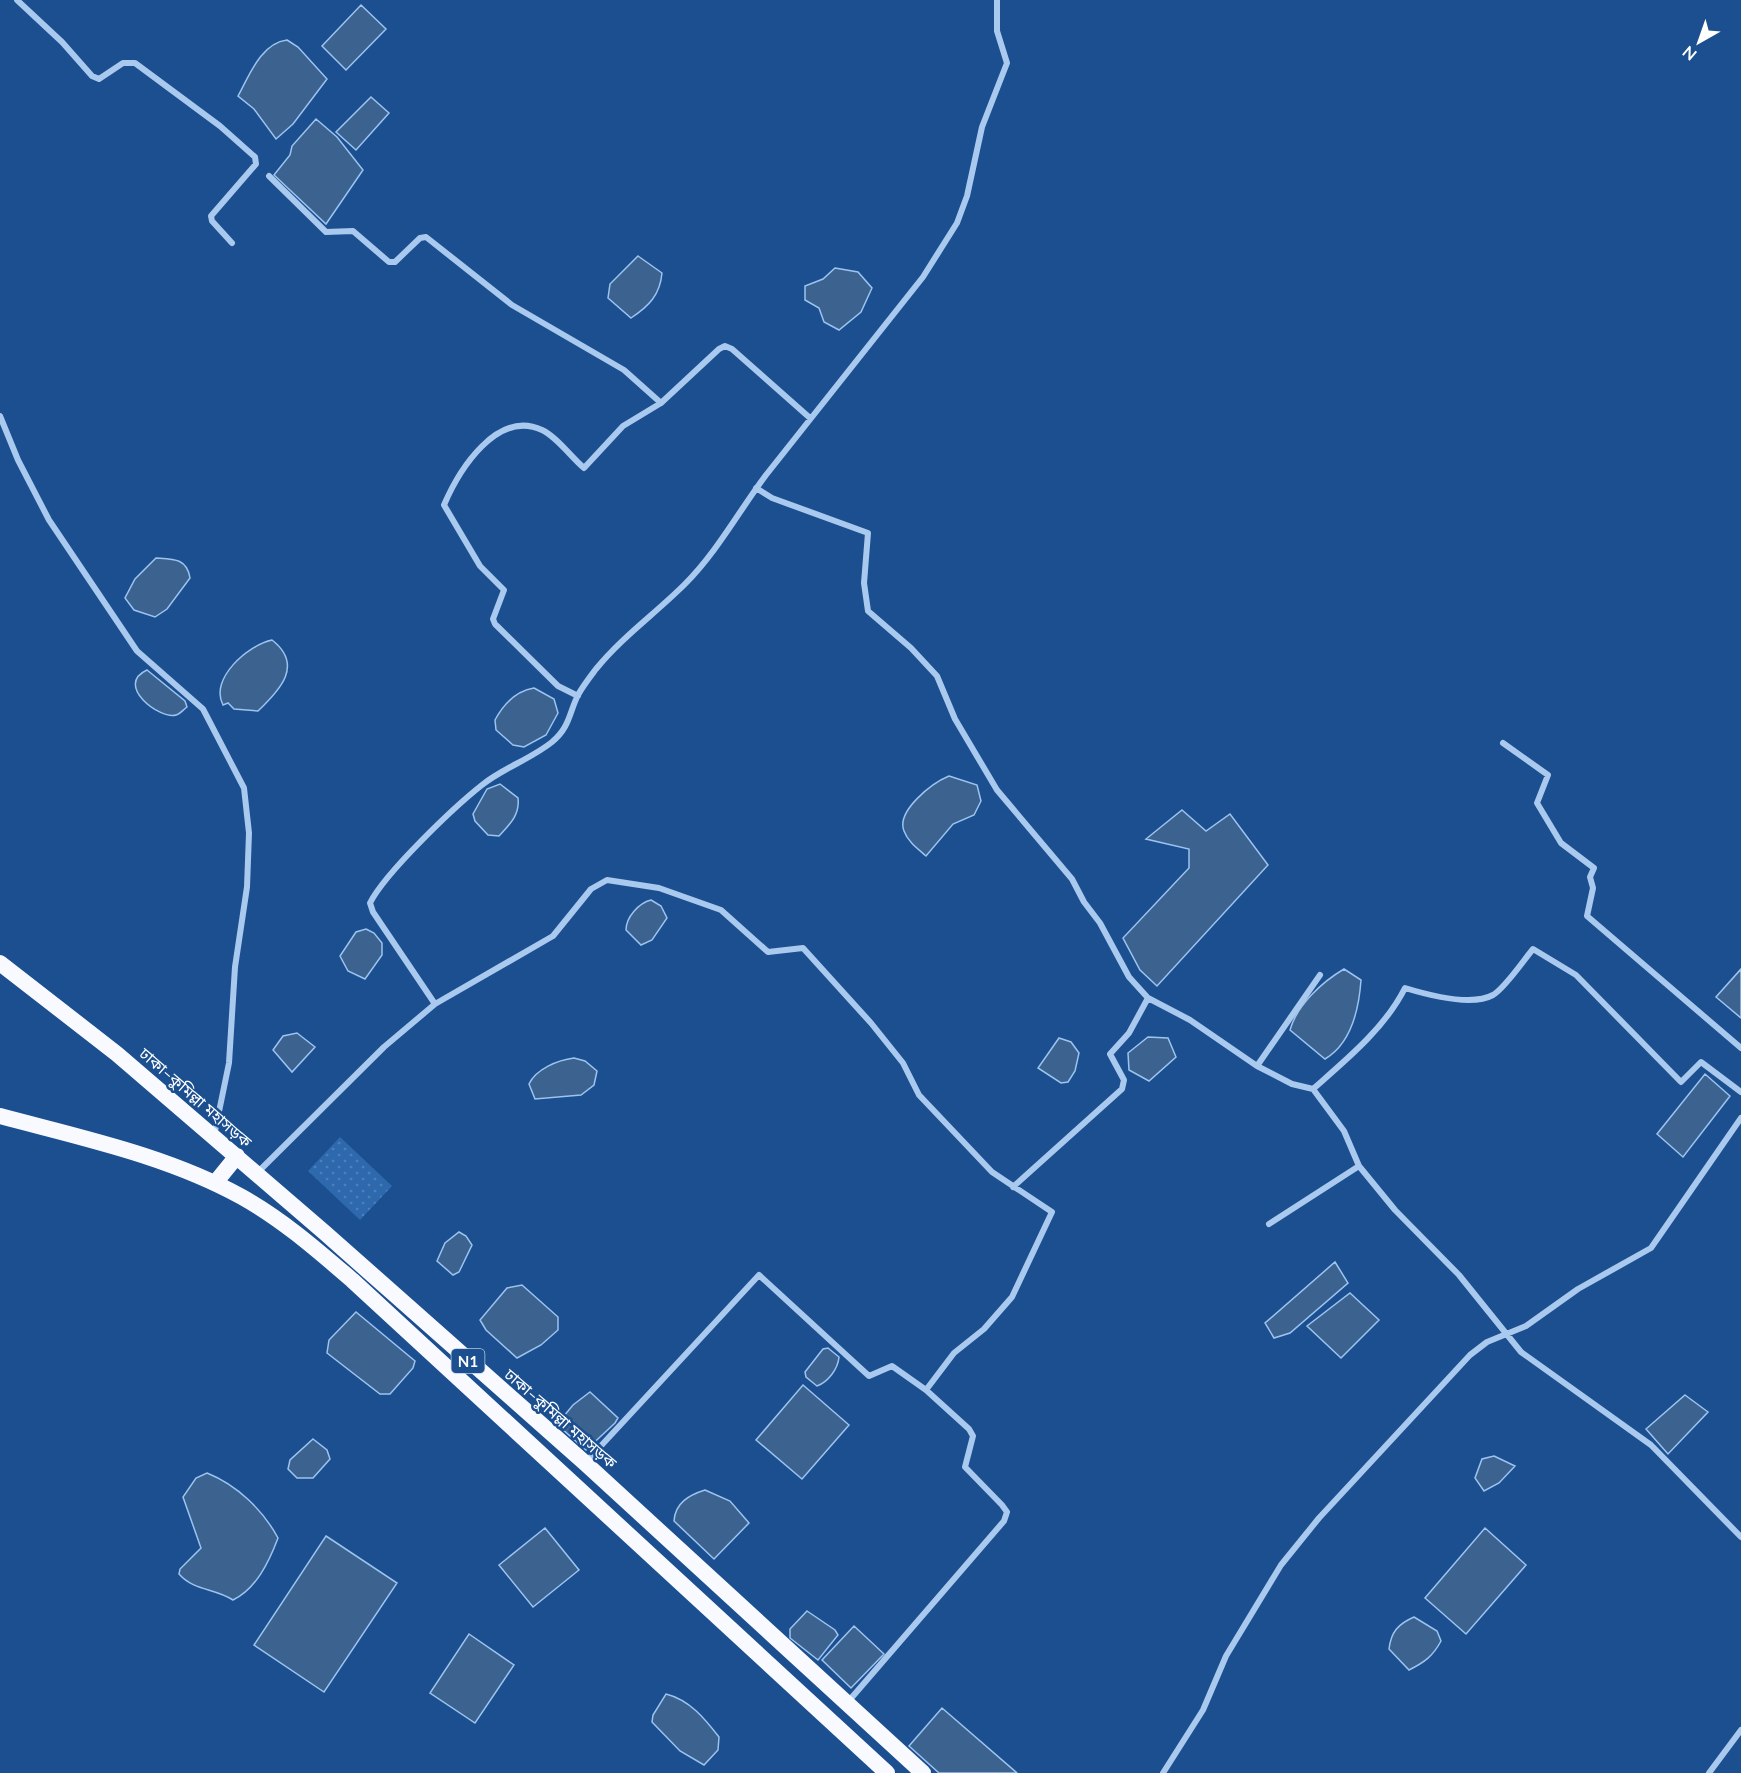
<svg xmlns="http://www.w3.org/2000/svg" width="1741" height="1773" viewBox="0 0 1741 1773" font-family="Lato,'Noto Sans Bengali',sans-serif">
<style>
.park{fill:url(#park-dots)}
.water{fill:#3c6290;stroke:#9cc4f0;stroke-width:1.5}
.lines{fill:none;stroke-linecap:round;stroke-linejoin:round}
.minor{stroke:#a9c9ee;stroke-width:6}
.trunk{stroke:#f8faff;stroke-width:16}
.labels{text-anchor:middle;dominant-baseline:central;stroke-width:5;stroke-linejoin:round;paint-order:stroke}
.shield{fill:#1b4f8f;stroke:#bbcadd;stroke-width:1.5}
.shield-label{font-size:15px;font-weight:bold;fill:#fff}
.street-label{font-size:16px;fill:#fff;stroke:#1b4f8f}
</style>
<defs>
<pattern id="park-dots" width="8" height="8" patternUnits="userSpaceOnUse" patternTransform="scale(1.5)"><rect width="8" height="8" fill="#2e69ad"/><path d="M2 2h.1M6 6h.1" fill="none" stroke="#4d80b9" stroke-width="1.8" stroke-linecap="round"/></pattern>
</defs>
<rect width="100%" height="100%" fill="#1b4f8f"/>
<path class="park" d="M340,1137L392,1186L360,1220L308,1171Z"/>
<path class="water" d="M361,5L386,29L346,70L322,46Z
M287,40L298,47L327,79L293,124L276,139L254,109L238,96C249,76 261,43 287,40Z
M371,97L389,113L356,150L336,132Z
M316,119L337,137L363,170L326,224L274,175L290,155L292,146Z
M638,256L662,273C660,295 649,306 631,318L608,298L610,284Z
M835,268L858,272L872,288L861,312L839,330L824,322L819,308L805,300V286L823,279Z
M156,558C173,559 187,558 190,578L167,609L155,617L134,610L125,598L135,579Z
M272,640C304,665 280,690 258,711L234,709L228,703L223,705C209,679 248,645 272,640Z
M147,670L185,701L187,707C183,710 180,714 176,715C160,720 114,685 147,670Z
M534,688L554,699L558,713L546,735L524,747L513,745L496,730L495,720C503,705 516,691 534,688Z
M949,776L977,785L981,801L974,815L953,824L926,856C918,849 908,842 904,831C896,811 932,783 949,776Z
M500,784L518,798C520,815 510,824 499,836L488,835L475,821L473,814L487,789Z
M1182,810L1206,831L1230,814L1268,865L1157,986L1140,970L1123,938L1189,868V849L1146,839Z
M651,900L661,906L667,918L652,940L641,945L626,930C626,917 639,903 651,900Z
M366,929L374,933L382,943V955L365,979L348,971L340,956L356,932Z
M1344,969L1361,980C1359,1009 1352,1043 1325,1059L1290,1030C1297,1005 1322,982 1344,969Z
M1741,969V1018L1716,997Z
M297,1033L315,1047L292,1072L273,1050L283,1036Z
M1148,1037L1168,1038L1176,1057L1149,1081L1129,1070L1128,1053Z
M1059,1038L1071,1042L1079,1053L1075,1071L1068,1082L1061,1083L1038,1068Z
M574,1058L585,1061L597,1071L594,1085L581,1095L535,1099L529,1084C536,1069 558,1060 574,1058Z
M1705,1074L1730,1096L1683,1157L1657,1134Z
M459,1232L466,1236L472,1245L459,1272L453,1275L437,1261L445,1243Z
M1335,1262L1348,1283L1290,1333L1274,1338L1265,1323Z
M522,1285L558,1317V1330L541,1345L517,1358L486,1330L480,1320L507,1288Z
M1350,1293L1379,1320L1341,1358L1307,1326Z
M356,1312L415,1361L413,1368L390,1394H380L327,1353L329,1340Z
M828,1348L839,1357C838,1369 828,1382 817,1386L806,1377L805,1372L823,1349Z
M803,1385L849,1425L802,1479L756,1440Z
M590,1392L618,1418L615,1423L586,1450L561,1428L559,1422L573,1405Z
M1685,1395L1708,1412L1668,1454L1646,1429Z
M313,1439L327,1450L330,1459L313,1478H297L288,1469L290,1460Z
M1494,1456L1515,1466L1499,1483L1484,1491L1475,1478L1482,1459Z
M207,1473C237,1485 263,1510 278,1538C269,1562 256,1589 233,1600C214,1588 194,1591 179,1574L180,1569L201,1548L183,1497L196,1478Z
M705,1490L730,1501L749,1523L714,1559L674,1521C675,1503 689,1495 705,1490Z
M545,1528L579,1570L533,1607L499,1565Z
M1485,1528L1526,1565L1466,1634L1425,1598Z
M326,1536L397,1583L324,1692L254,1645Z
M807,1611L835,1630L838,1635L818,1660L790,1638V1629Z
M1414,1617L1437,1631L1441,1641C1433,1656 1425,1662 1409,1670L1389,1649C1391,1632 1398,1624 1414,1617Z
M854,1626L884,1654L851,1688L822,1660Z
M469,1634L514,1665L475,1723L430,1693Z
M666,1694C690,1700 705,1719 719,1737L718,1750L704,1765L680,1751L652,1722L653,1715Z
M942,1708L1017,1773H939L909,1746Z"/>
<g class="lines">
<path class="minor" d="M17,0L62,42L92,76L99,79L123,63H135L220,126L255,157L256,164L211,216L212,221L232,243
M269,176L326,232L353,231L389,262H395L420,238L426,237L512,305L624,370L661,403
M0,416L18,460L49,520L137,651L203,709L244,788L249,833L247,887L235,967L229,1063L214,1136
M756,488L772,498L868,533L864,583L868,611L911,648L937,676L955,719L997,790L1072,879L1084,902L1100,923L1129,977L1148,998L1190,1020L1257,1066L1292,1084L1313,1089
M578,696L558,686L495,624L493,619L504,590L480,566L444,505C459,470 497,409 542,430C557,437 571,457 584,468L623,426L661,403L719,349L725,346L732,349L810,418
M1503,743L1548,775L1537,803L1561,843L1594,868L1590,877L1593,888L1587,916L1741,1048
M435,1004L373,912L370,903C385,873 454,807 482,785C503,768 531,759 552,742C570,727 569,713 578,695C583,686 590,677 596,669C622,637 656,613 685,584C717,552 739,511 766,475L923,277L957,223L967,196L982,127L1007,63L997,31V0
M1257,1066L1320,975
M1741,1092L1701,1062L1681,1082L1576,975L1533,949C1523,961 1505,988 1493,995C1471,1007 1428,995 1405,988C1385,1028 1346,1060 1313,1089L1344,1131L1359,1166L1395,1210L1459,1275L1521,1352L1651,1445L1741,1537
M257,1173L384,1047L435,1004L553,936L591,889L607,880L659,888L721,910L768,952L803,948L871,1023L903,1063L919,1095L992,1172L1052,1212L1012,1297L984,1329L954,1353L926,1390
M1013,1187L1122,1089L1124,1080L1110,1054L1129,1033L1148,998
M1269,1224L1359,1166
M586,1462L759,1275L869,1376L892,1366L926,1390L969,1429L973,1436L965,1467L1002,1505L1007,1512L1004,1521L847,1703
M1163,1773L1203,1710L1226,1656L1281,1565L1319,1518L1470,1355L1487,1342L1526,1326L1578,1289L1651,1248L1741,1118
M1709,1773L1741,1730"/>
<path class="trunk" d="M0,963L117,1054L324,1232L585,1463L923,1773
M0,1116C82,1138 168,1156 242,1197C283,1220 317,1250 352,1280L887,1773
M215,1183L237,1156"/>
</g>
<g class="labels">
<rect class="shield" x="451.5" y="1349" width="33" height="24" rx="4.5"/>
<g class="shield-label">
<text x="468" y="1361">N1</text>
</g>
<g class="street-label">
<text transform="translate(196 1097) rotate(41)">ঢাকা–কুমিল্লা মহাসড়ক</text>
<text transform="translate(561 1418) rotate(41)">ঢাকা–কুমিল্লা মহাসড়ক</text>
</g>
</g>
<g transform="translate(1699 42) rotate(220)" stroke="#1b4f8f" stroke-width="4.5" paint-order="stroke">
<path d="M0-4.5L10 22L0 15L-10 22Z" fill="#ffffff"/>
<text y="-9" font-size="16" font-weight="bold" text-anchor="middle" fill="#ffffff">N</text>
</g>
</svg>
